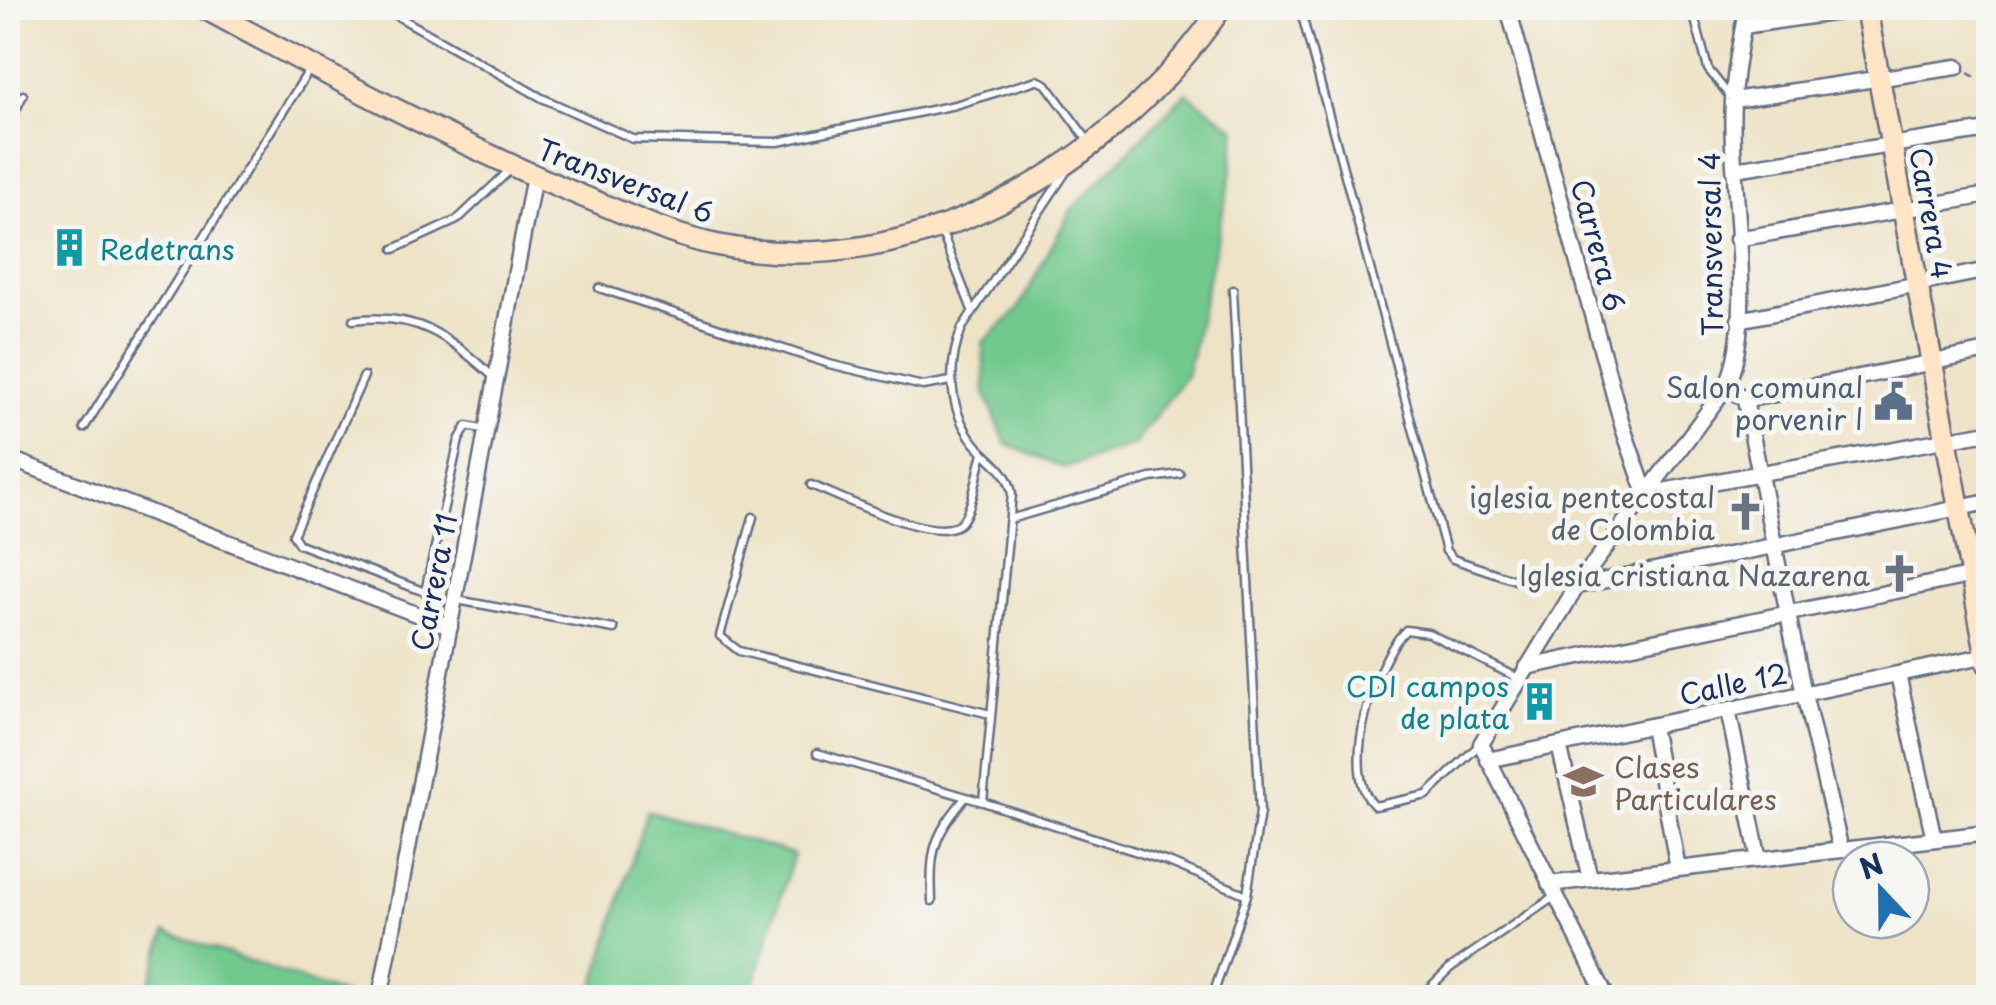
<svg xmlns="http://www.w3.org/2000/svg" width="1996" height="1005" viewBox="0 0 1996 1005" font-family="'Playpen Sans',sans-serif">
<style>
.green{fill:#72c98d;stroke:#467c76;stroke-width:2.5}
.lines{fill:none;stroke-linecap:round;stroke-linejoin:round}
.lane-casing{stroke:#656e83;stroke-width:11}
.street-casing{stroke:#656e83;stroke-width:19}
.secondary-casing{stroke:#656e83;stroke-width:25}
.path{stroke:#656e83;stroke-width:2.5;stroke-dasharray:8 8;stroke-linecap:butt}
.lane{stroke:#fff;stroke-width:6}
.street{stroke:#fff;stroke-width:14}
.secondary{stroke:#ffe4c6;stroke-width:20}
.labels{text-anchor:middle;dominant-baseline:central;stroke-width:10;stroke-linejoin:round;paint-order:stroke}
.street-label{font-size:28px;fill:#1b2f5e;stroke:#f6f6f2}
.culture-label{font-size:28px;fill:#0d838f;stroke:#f6f6f2;text-anchor:start}
.service-label{font-size:28px;fill:#4e5e75;stroke:#f6f6f2;text-anchor:end}
.worship-label{font-size:28px;fill:#5b616d;stroke:#f6f6f2;text-anchor:end}
.education-label{font-size:28px;fill:#785e54;stroke:#f6f6f2;text-anchor:start}
</style>
<rect width="100%" height="100%" fill="#f6f6f2"/>
<filter id="ink" filterUnits="userSpaceOnUse"><feTurbulence type="fractalNoise" baseFrequency=".01" numOctaves="2"/><feDisplacementMap in="SourceGraphic" scale="20" xChannelSelector="R" yChannelSelector="G"/><feConvolveMatrix kernelMatrix="1 2 1 2 8 2 1 2 1" color-interpolation-filters="sRGB"/></filter>
<filter id="wash" filterUnits="userSpaceOnUse"><feTurbulence type="fractalNoise" baseFrequency=".0048" numOctaves="4" result="noise"/><feDisplacementMap in="SourceGraphic" scale="40" xChannelSelector="R" yChannelSelector="G"/><feGaussianBlur stdDeviation="2.25" result="paint"/><feColorMatrix in="noise" values="0 0 0 0 0 0 0 0 0 0 0 0 0 0 0 0 0 1.4 0 .05"/><feComposite in="paint" operator="in"/></filter>
<g filter="url(#wash)">
<rect width="100%" height="100%" fill="#eee3c7"/>
<path class="green" d="M1186,93L1236,129L1231,175L1187,374L1134,445L1063,468L1006,444L985,393L983,342L1017,311L1071,210Z
M647,811L794,854L750,997H591Z
M166,932L350,997H145Z"/>
</g>
<g filter="url(#ink)">
<g class="lines">
<defs>
<path id="lane" d="M383,8L542,98L633,139L778,142L955,105L1037,80L1046,84L1089,142
M1300,8L1446,551L1453,559L1527,584
M1692,8L1708,69L1732,99
M8,127L23,95
M1066,172L962,328C946,369 948,415 980,449C994,463 1009,473 1012,494L983,802L1171,863L1247,895
M942,233L972,310
M394,249L457,220L511,169
M599,288L829,364L923,386L951,381
M353,320C419,312 447,336 495,378
M364,376L293,535L299,544L425,592L459,440L467,426L486,430
M84,428L311,67
M811,485C838,495 944,550 963,520C974,503 977,473 983,453
M753,517L720,636L739,651L990,714
M1010,519L1151,478L1180,474
M457,600L614,629
M1479,745L1427,795L1375,806C1338,774 1375,658 1406,630L1428,633L1518,678
M817,753L983,802
M932,901C930,850 933,836 966,797
M1212,998L1247,895L1260,812L1233,290
M1419,998L1450,968L1554,897"/>
<path id="street" d="M1508,8L1623,428L1646,494
M1743,26L1867,8
M1733,100L1957,67
M1735,169L1988,130
M1737,239L1988,195
M1739,320L1988,270
M1727,386L1745,400L1988,351
M1745,400L1804,694L1841,850
M8,458L450,627
M1646,494L1988,432
M1577,586L1988,502
M1527,667L1988,572
M1898,674L1934,839
M1728,710L1759,860
M1652,726L1678,869
M1559,745L1590,879
M1488,760L1988,655
M1549,884L1988,833
M380,998L534,176
M1607,998L1481,744L1577,586L1727,386C1758,309 1728,185 1733,100C1734,69 1742,38 1746,8"/>
<path id="secondary" d="M204,8C327,75 453,142 582,196C627,214 670,236 717,245C916,284 1112,167 1221,8
M1866,8L1988,664"/>
</defs>
<use href="#lane" class="lane-casing"/>
<use href="#street" class="street-casing"/>
<use href="#secondary" class="secondary-casing"/>
<path class="path" d="M1968,73L1988,84"/>
<use href="#lane" class="lane"/>
<use href="#street" class="street"/>
<use href="#secondary" class="secondary"/>
</g>
</g>
<defs>
<symbol id="building-bare" viewBox="-9 -9 18 18"><path d="M-4-6H4V6H1V3H-1V6H-4ZM-2.5-4.3h1.7v1.8h-1.7ZM.8-4.3h1.7v1.8H.8ZM-2.5-1h1.7V.8h-1.7ZM.8-1h1.7V.8H.8Z" fill="#0f9aa8" stroke="#f6f6f2" stroke-width="2.5" paint-order="stroke"/></symbol>
<symbol id="civic-bare" viewBox="-9 -9 18 18"><path d="M-.6-6.5H3V-4.5H.6V-3L4-1V1h2V6H-6V1h2V-1L-.6-3ZM-1.2 2.5V6h2.4V2.5Z" fill="#5c6f8a" stroke="#f6f6f2" stroke-width="2.5" paint-order="stroke"/></symbol>
<symbol id="church-bare" viewBox="-9 -9 18 18"><path d="M-1.2-6h2.4v3.5h3.3v2.4h-3.3V6h-2.4V-.1h-3.3v-2.4h3.3Z" fill="#6b7280" stroke="#f6f6f2" stroke-width="2.5" paint-order="stroke"/></symbol>
<symbol id="school-bare" viewBox="-9 -9 18 18"><path d="M0-5L7-2L0 1L-7-2ZM-4 1L0 2.5L4 1V4Q0 6-4 4Z" fill="#8d6e63" stroke="#f6f6f2" stroke-width="2.5" paint-order="stroke"/></symbol>
</defs>
<g fill-rule="evenodd">
<use href="#building-bare" x="42" y="220" width="55" height="55"/>
<use href="#civic-bare" x="1866" y="374" width="55" height="55"/>
<use href="#church-bare" x="1718" y="484" width="55" height="55"/>
<use href="#church-bare" x="1872" y="546" width="55" height="55"/>
<use href="#building-bare" x="1512" y="674" width="55" height="55"/>
<use href="#school-bare" x="1556" y="754" width="55" height="55"/>
</g>
<g class="labels">
<g class="street-label">
<text transform="translate(626 180) rotate(21)">Transversal 6</text>
<text transform="translate(1932 213) rotate(80)">Carrera 4</text>
<text transform="translate(1710 244) rotate(-91)">Transversal 4</text>
<text transform="translate(1599 245) rotate(75)">Carrera 6</text>
<text transform="translate(433 582) rotate(-79)">Carrera 11</text>
<text transform="translate(1733 683) rotate(-12)">Calle 12</text>
</g>
<g class="culture-label">
<text x="100" y="248">Redetrans</text>
<text x="1509" y="685" text-anchor="end">CDI campos<tspan x="1509" dy="32">de plata</tspan></text>
</g>
<g class="service-label">
<text x="1863" y="386">Salon comunal<tspan x="1863" dy="32">porvenir l</tspan></text>
</g>
<g class="worship-label">
<text x="1715" y="496">iglesia pentecostal<tspan x="1715" dy="32">de Colombia</tspan></text>
<text x="1870" y="574">Iglesia cristiana Nazarena</text>
</g>
<g class="education-label">
<text x="1614" y="766">Clases<tspan x="1614" dy="32">Particulares</tspan></text>
</g>
</g>
<rect width="1996" height="1005" fill="none" stroke="#f6f6f2" stroke-width="40"/>
<g transform="translate(1881 890) rotate(338)"><circle r="48" fill="#f6f6f2" stroke="#9ea6b7" stroke-width="2.5"/>
<path d="M0-8L18 38L0 25L-18 38Z" fill="#1f6fb2"/>
<text y="-15" font-size="28" font-weight="bold" text-anchor="middle" fill="#1b2f5e">N</text>
</g>
</svg>
